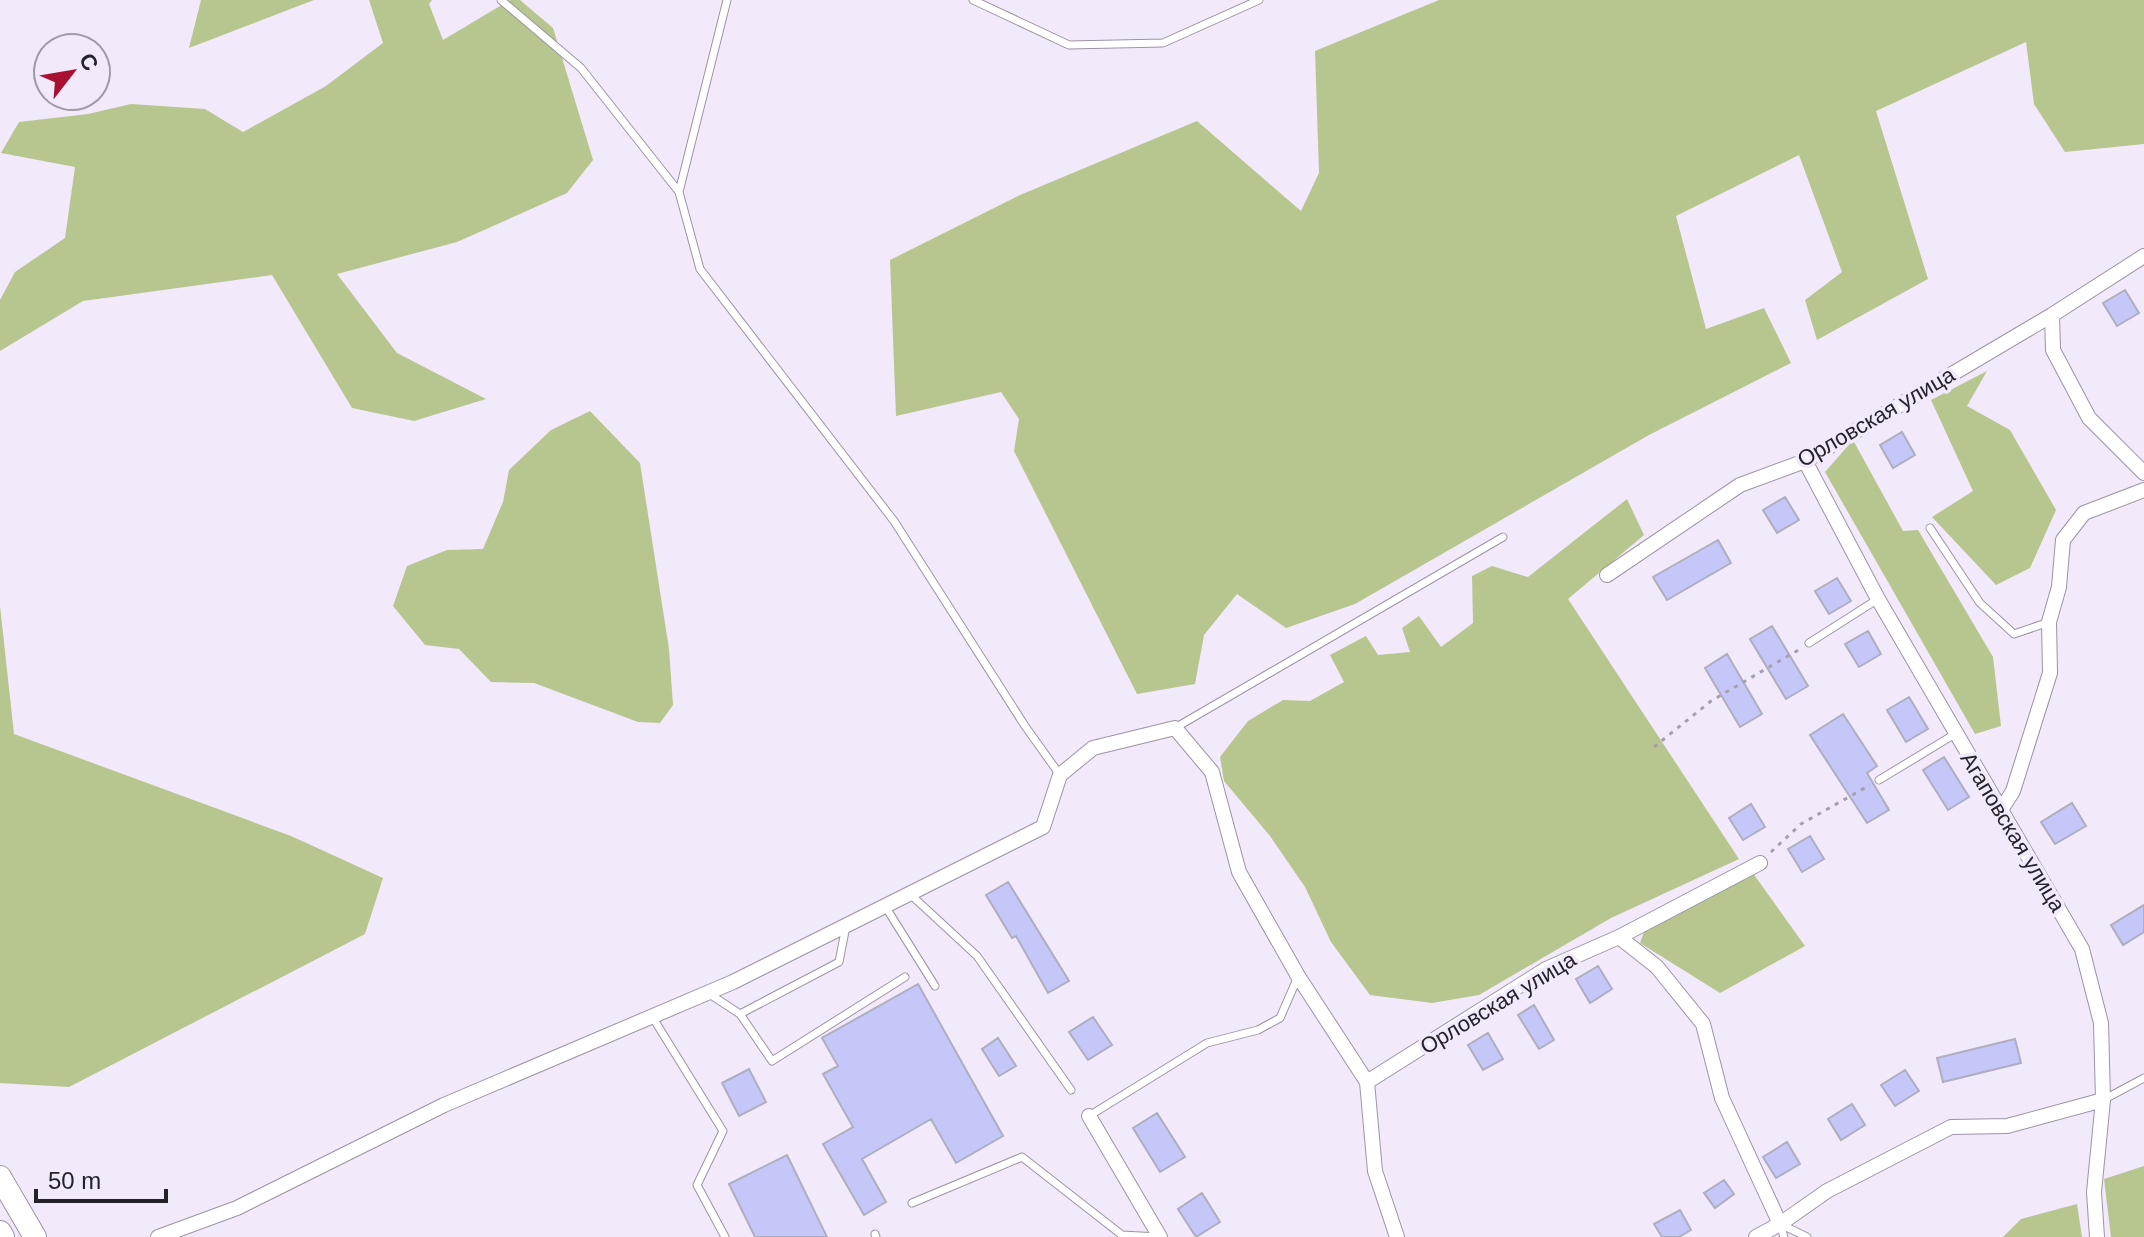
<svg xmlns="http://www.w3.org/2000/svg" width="2144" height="1237" viewBox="0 0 2144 1237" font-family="Arial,sans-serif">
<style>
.green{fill:#b7c68f}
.building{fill:#c5c7f8;stroke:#adaec0;stroke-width:2}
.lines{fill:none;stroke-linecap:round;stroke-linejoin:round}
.service-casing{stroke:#9c93a3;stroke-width:9}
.minor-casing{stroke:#9c93a3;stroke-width:16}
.primary-casing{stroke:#9c93a3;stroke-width:24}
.path{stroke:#a69fac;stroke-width:3;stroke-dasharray:4 6;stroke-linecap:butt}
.service{stroke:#fff;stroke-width:7}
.minor{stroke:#fff;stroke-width:14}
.primary{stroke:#fff;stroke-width:22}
.labels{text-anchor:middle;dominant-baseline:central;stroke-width:7;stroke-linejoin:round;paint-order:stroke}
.street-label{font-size:22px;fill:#262229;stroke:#f2e9fa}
</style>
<rect width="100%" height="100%" fill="#f2e9fa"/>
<path class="green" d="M201,0H314L189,48Z
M369,0H432L429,4L443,40L510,0H520L553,28L593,160L567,193L457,242L337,274L397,353L486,399L414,421L352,408L272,275L83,301L0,351V300L15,272L65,238L75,167L1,153L19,122L88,114L131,104L205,109L243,132L326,86L383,43Z
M1439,0H2144V144L2065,152L2034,104L2026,42L1876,111L1928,279L1817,340L1805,300L1842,272L1799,155L1676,216L1706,329L1764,308L1791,363L1649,435L1355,604L1286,628L1237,594L1204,635L1195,684L1137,694L1014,451L1019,419L1001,392L896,416L890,260L1020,195L1197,121L1301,211L1319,173L1315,51Z
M1987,371L1967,406L2010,430L2056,510L2030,568L1996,585L1932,517L1973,491L1931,400Z
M590,411L640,463L669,649L673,705L660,723L638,722L534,683L491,682L459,649L425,645L393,606L407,566L447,550L483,549L503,502L509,470L551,430Z
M1853,440L1903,531L1918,530L1993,657L2001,726L1975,734L1825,472Z
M1627,499L1644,535L1568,599L1739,859L1611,918L1479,995L1432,1003L1370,995L1331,942L1305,887L1270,836L1224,781L1220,757L1248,721L1283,700L1310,701L1344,682L1330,655L1366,636L1378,655L1410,652L1402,628L1419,616L1441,647L1473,623L1472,576L1492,566L1528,577Z
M0,606L14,734L291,836L383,878L365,934L69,1087L0,1083Z
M1750,869L1805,946L1720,993L1640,943L1645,929Z
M2144,1166V1237H2111L2104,1179Z
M2077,1204L2082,1237H2003L2021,1219Z"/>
<path class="building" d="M2125,290L2139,313L2117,326L2103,303Z
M1902,432L1915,455L1893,468L1880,445Z
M1785,497L1799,520L1777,533L1763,510Z
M1718,540L1731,563L1667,600L1653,577Z
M1837,578L1851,601L1829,614L1815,591Z
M1772,626L1808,686L1786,699L1750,639Z
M1868,631L1881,654L1859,667L1845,644Z
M1727,654L1762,714L1740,727L1705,668Z
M1909,697L1928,729L1906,742L1887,710Z
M1843,714L1877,766L1867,773L1889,810L1867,823L1810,735Z
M1944,757L1969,797L1948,810L1923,770Z
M2072,803L2086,826L2055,844L2041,822Z
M1751,804L1765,827L1743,840L1729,818Z
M1810,836L1824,859L1802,872L1788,849Z
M1008,882L1069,981L1048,993L1016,936L1012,938L986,895Z
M2144,905V932L2123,945L2111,925Z
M1598,966L1612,989L1590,1003L1576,979Z
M918,984L1003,1136L956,1163L931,1119L862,1159L886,1202L864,1215L823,1144L853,1127L823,1074L838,1066L822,1038Z
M1534,1005L1554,1040L1539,1049L1518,1015Z
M1093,1017L1112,1045L1088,1060L1069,1032Z
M1488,1033L1503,1059L1483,1070L1468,1045Z
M998,1038L1016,1066L999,1076L982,1049Z
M2015,1039L2021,1063L1943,1082L1937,1058Z
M749,1069L766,1102L739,1116L722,1083Z
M1905,1070L1919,1091L1895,1106L1881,1085Z
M1852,1104L1865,1125L1841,1140L1828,1119Z
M1157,1113L1185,1157L1160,1172L1133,1128Z
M1787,1142L1800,1164L1776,1178L1763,1157Z
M787,1155L827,1237H755L729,1184Z
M1724,1180L1734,1194L1715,1208L1704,1193Z
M1202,1193L1220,1222L1196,1237L1178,1209Z
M1680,1210L1691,1230L1679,1237H1662L1654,1224Z"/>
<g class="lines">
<defs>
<path id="service" d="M501,0L581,68L679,192
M727,0L679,192L700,269L894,521L1025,726L1060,775
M973,0L1069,45L1163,43L1259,0
M1930,528L1980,603L2014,634L2049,622
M1809,643L1878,599
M1175,728L1503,537
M1879,780L1955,734
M910,894L977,956L1071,1090
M885,906L935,986
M708,993L740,1014L839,962L846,926
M740,1014L772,1061L905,977
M653,1018L723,1131L697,1185L725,1237
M2103,1100L2144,1078
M1089,1116L1207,1043L1258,1030L1280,1018L1297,979
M912,1203L1022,1157L1122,1235L1158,1237
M1780,1224L1807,1237
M1780,1224L1784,1237
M875,1234L876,1237"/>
<path id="minor" d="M2052,315L2053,350L2089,418L2144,473
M1805,461L1878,599L2082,949L2101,1023L2103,1100L2094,1192L2097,1237
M1607,575L1740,485L1805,461L2052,315L2144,256
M2001,810L2013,791L2050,673L2049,622L2059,587L2063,540L2084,513L2144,490
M1619,937L1657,967L1703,1024L1722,1098L1780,1224
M1367,1082L1546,969L1619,937L1760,863
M1089,1116L1160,1237
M158,1237L237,1208L444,1105L733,982L1043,827L1060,775L1093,748L1175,728L1212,772L1239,872L1298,976L1367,1082L1375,1171L1397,1237
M1756,1237L1780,1224L1827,1191L1951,1127L2007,1126L2103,1100"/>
<path id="primary" d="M0,1177L35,1237
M0,1232L3,1237"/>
</defs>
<use href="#service" class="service-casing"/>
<use href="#minor" class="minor-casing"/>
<use href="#primary" class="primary-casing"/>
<path class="path" d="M1654,747L1711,701L1800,649
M1771,852L1801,824L1870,785"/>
<use href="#service" class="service"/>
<use href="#minor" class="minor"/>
<use href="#primary" class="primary"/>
</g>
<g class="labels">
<g class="street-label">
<text transform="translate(1876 417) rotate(-30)">Орловская улица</text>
<text transform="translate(2013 832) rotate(59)">Агаповская улица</text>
<text transform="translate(1498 1003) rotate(-31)">Орловская улица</text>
</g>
</g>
<g transform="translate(72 72) rotate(59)"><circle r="38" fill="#f2e9fa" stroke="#a099a6" stroke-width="2"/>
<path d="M0-6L14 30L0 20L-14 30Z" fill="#a91133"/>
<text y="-12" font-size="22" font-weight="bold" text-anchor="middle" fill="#262229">С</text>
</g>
<path d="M36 1189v12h130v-12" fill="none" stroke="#262229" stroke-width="4"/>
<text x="48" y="1189" font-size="24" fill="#262229" stroke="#f2e9fa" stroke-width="6" paint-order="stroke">50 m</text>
</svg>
